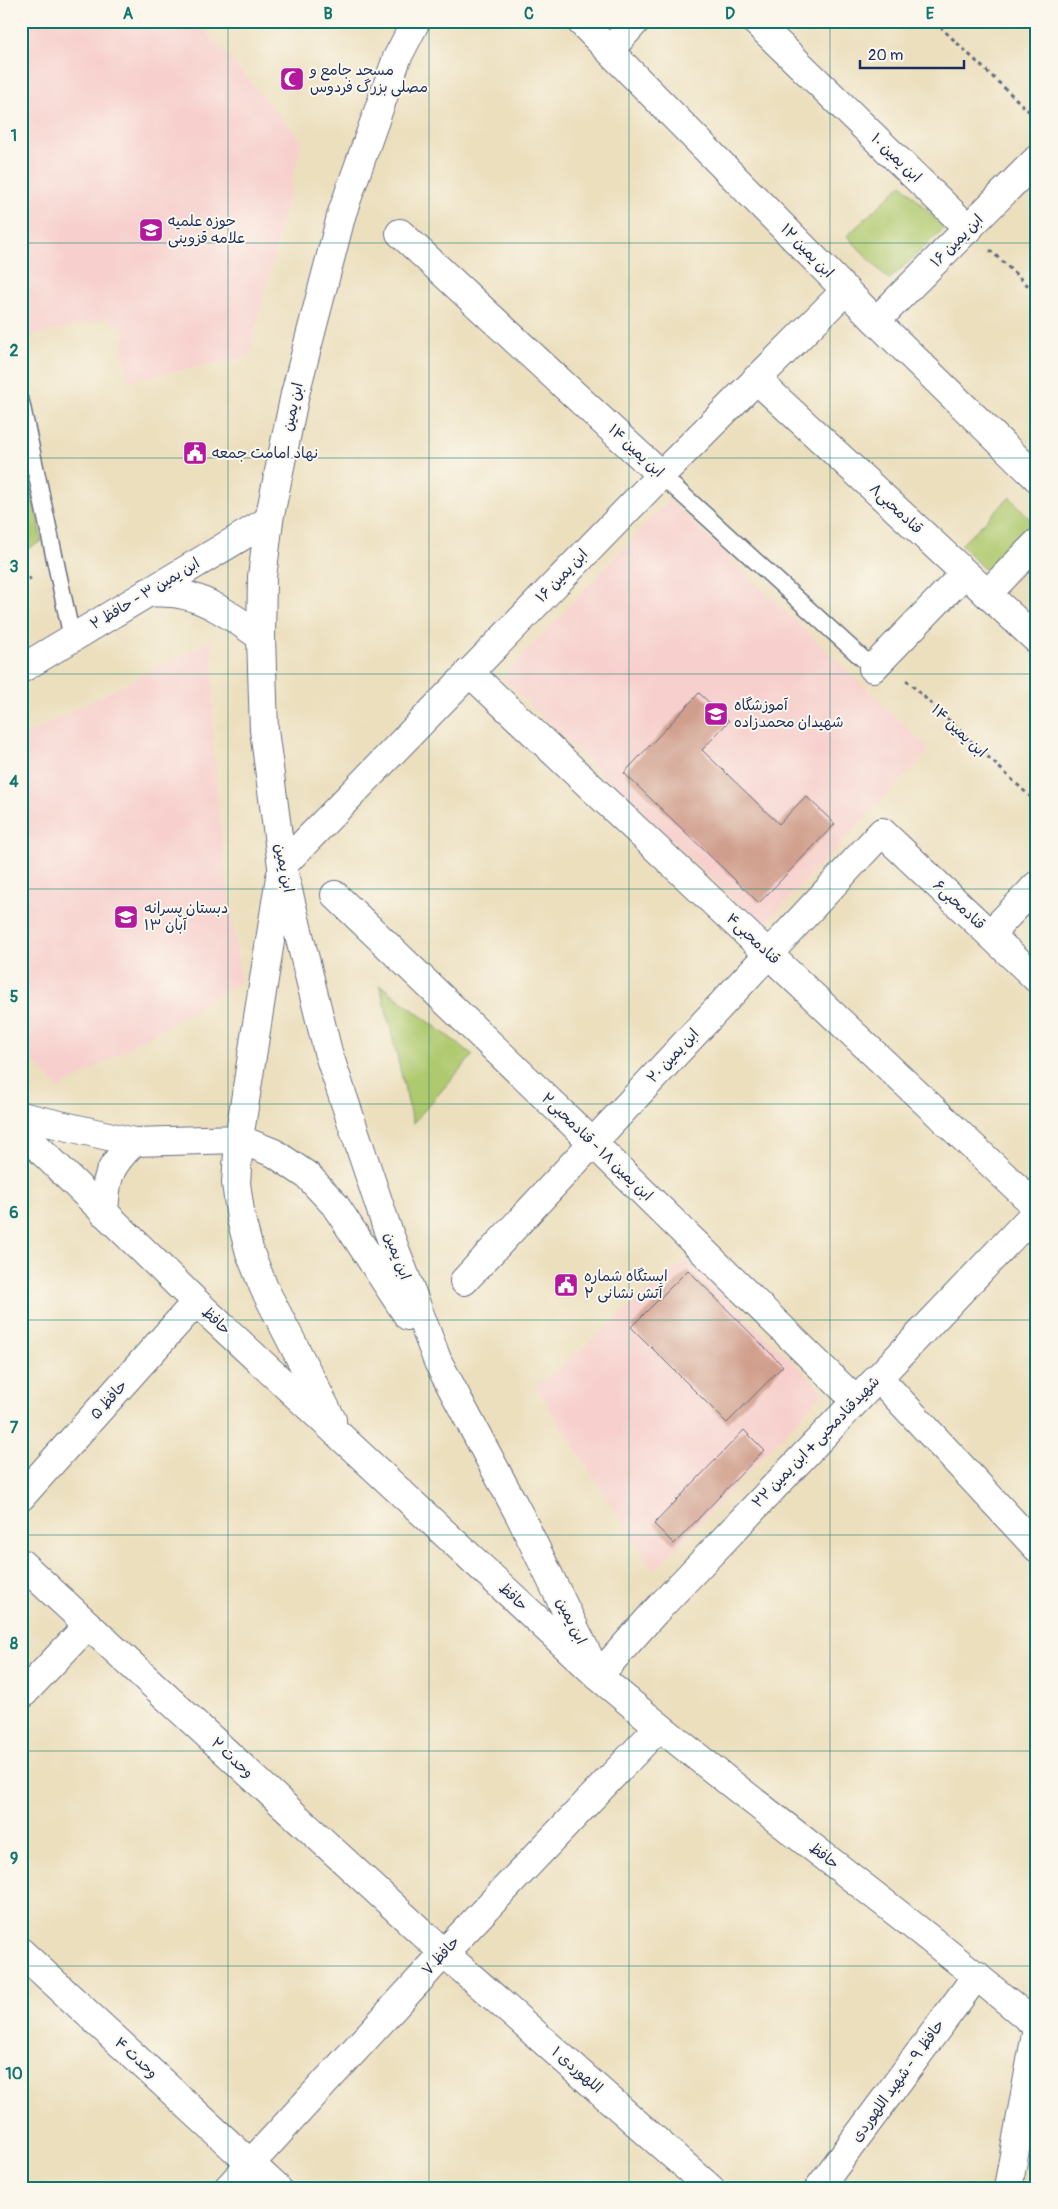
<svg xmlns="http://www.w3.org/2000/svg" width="1058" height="2209" viewBox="0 0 1058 2209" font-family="Pangolin,'Playpen Sans Arabic',sans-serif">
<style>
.built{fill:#f7d0cd}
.green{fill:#afc96e;stroke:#657c66}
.building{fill:#d09e8c}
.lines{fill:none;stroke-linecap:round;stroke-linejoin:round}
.service-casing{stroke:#646d80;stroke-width:19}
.minor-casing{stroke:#646d80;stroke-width:30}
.tertiary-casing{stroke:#646d80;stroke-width:30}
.secondary-casing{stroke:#646d80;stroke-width:30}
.path{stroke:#646d80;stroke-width:3;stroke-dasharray:4 4;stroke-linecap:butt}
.service{stroke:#fff;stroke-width:16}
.minor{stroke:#fff;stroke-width:28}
.tertiary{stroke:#fff;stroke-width:28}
.secondary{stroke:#fff;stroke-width:28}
.grid{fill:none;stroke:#0f766e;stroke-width:1;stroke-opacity:0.55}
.labels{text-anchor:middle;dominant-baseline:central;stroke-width:4;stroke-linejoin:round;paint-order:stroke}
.poi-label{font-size:15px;fill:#1b2f5e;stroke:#fbf7ec;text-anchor:start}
.street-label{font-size:15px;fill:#1b2f5e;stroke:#fbf7ec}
.neatline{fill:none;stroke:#0f766e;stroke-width:2}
.grid-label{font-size:16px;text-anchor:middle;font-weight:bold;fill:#0f766e}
</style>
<rect width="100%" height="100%" fill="#fbf7ec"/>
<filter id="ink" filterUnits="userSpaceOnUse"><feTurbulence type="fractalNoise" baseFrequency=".02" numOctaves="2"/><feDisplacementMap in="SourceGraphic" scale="10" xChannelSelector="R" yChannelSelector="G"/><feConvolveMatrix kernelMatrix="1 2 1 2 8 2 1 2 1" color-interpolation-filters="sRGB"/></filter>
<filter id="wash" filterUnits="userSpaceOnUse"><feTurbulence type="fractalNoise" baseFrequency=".0096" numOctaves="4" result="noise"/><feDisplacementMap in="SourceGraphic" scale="20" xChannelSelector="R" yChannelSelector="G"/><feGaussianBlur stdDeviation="1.12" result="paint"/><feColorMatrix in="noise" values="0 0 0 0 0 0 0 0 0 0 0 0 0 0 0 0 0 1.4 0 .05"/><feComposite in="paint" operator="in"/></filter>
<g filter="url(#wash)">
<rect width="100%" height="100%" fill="#ecdfbe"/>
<path class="built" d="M21,21H196L302,141L249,356L129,381L122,347L126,330L108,319L21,338Z
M669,500L930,750L762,927L502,678Z
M213,639V747L223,853L241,982L59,1089L21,1048V737Z
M686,1260L824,1392L654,1571L536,1387Z"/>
<path class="green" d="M902,184L944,228L889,280L847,236Z
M21,445L42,541L21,552Z
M1010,497L1036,525L987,572L961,545Z
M380,985L473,1055L413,1123Z"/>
<g id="blocks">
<path class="building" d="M699,693L729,721L702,750L779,824L806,796L835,824L759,903L624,773Z
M688,1270L783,1366L727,1423L631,1327Z
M744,1430L764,1450L674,1544L654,1524Z"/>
</g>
</g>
<g filter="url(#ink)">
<use href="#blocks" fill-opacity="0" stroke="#646d80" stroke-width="1"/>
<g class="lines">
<defs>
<path id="service" d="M21,402L72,638
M661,475L873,668"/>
<path id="minor" d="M580,21L876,321L1037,478
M755,21L969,229
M610,50L636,21
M400,233L661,475
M876,321L1037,159
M756,379L1037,640
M987,594L1037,543
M873,668L965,573
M469,672L1037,1207
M282,866L661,475L846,290
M335,895L592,1142L856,1401
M990,934L1037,885
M464,1281L882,832L1037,979
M878,1377L1037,1548
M21,1497L196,1302
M21,1563L444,1953L710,2188
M598,1676L655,1612L1037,1211
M21,1696L88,1625
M21,1952L277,2188
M228,2188L444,1953L658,1728
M819,2188L977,1975
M1008,2188L1037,2028"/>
<path id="tertiary" d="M148,592C158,593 169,592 179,594C209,599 237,620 261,637
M21,669L269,520"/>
<path id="secondary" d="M416,21L397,58L342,213L295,394L269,520L262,577L261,637L264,730L282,866L328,1052L387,1228L438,1362L520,1516L598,1676
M280,877L239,1139L236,1183L241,1219L250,1253L264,1288L332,1420
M21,1116L134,1142L239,1139L274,1153L308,1176L335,1205L408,1316
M21,1131L196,1302L598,1676C741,1797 894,1905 1037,2026
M104,1213C106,1177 108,1167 134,1142"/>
</defs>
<use href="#service" class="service-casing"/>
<use href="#minor" class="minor-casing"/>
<use href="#tertiary" class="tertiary-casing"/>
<use href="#secondary" class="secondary-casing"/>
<path class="path" d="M934,21L1037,119
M990,250L1037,294
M21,583L31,578
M906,680L1037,803"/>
<use href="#service" class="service"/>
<use href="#minor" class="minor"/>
<use href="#tertiary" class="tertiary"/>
<use href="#secondary" class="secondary"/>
</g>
</g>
<path class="grid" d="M228,21V2188M429,21V2188M629,21V2188M830,21V2188M21,243H1037M21,458H1037M21,674H1037M21,889H1037M21,1104H1037M21,1320H1037M21,1535H1037M21,1751H1037M21,1966H1037"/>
<defs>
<symbol id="mosque-square" viewBox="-11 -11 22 22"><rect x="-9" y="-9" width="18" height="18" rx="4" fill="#b5179e" stroke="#fbf7ec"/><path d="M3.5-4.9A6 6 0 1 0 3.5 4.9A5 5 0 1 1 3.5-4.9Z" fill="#fff"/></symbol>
<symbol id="school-square" viewBox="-11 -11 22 22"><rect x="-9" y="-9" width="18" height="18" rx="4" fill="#b5179e" stroke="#fbf7ec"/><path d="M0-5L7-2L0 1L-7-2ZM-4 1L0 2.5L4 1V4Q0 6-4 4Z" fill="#fff"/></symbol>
<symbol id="civic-square" viewBox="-11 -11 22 22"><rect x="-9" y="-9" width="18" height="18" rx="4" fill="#b5179e" stroke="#fbf7ec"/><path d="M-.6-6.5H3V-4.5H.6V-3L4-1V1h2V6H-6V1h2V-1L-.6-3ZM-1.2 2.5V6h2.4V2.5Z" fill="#fff"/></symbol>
</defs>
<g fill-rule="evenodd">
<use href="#mosque-square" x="278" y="65" width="28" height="28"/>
<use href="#school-square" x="137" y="216" width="28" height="28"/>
<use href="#civic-square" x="181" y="439" width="28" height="28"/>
<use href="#school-square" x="702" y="700" width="28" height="28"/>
<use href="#school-square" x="112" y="903" width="28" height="28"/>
<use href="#civic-square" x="552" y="1271" width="28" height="28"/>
</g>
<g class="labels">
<g class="poi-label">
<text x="310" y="70">مسجد جامع و<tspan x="310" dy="17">مصلی بزرگ فردوس</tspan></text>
<text x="168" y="221">حوزه علمیه<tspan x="168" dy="17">علامه قزوینی</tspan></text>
<text x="212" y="453">نهاد امامت جمعه</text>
<text x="734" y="705">آموزشگاه<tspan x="734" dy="17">شهیدان محمدزاده</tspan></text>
<text x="144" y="908">دبستان پسرانه<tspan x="144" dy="17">۱۳ آبان</tspan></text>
<text x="584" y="1276">ایستگاه شماره<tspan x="584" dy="17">۲ آتش نشانی</tspan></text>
</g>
<g class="street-label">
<text transform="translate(896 158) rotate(44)">ابن یمین ۱۰</text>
<text transform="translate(957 241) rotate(-45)">ابن یمین ۱۶</text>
<text transform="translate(807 251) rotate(46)">ابن یمین ۱۲</text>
<text transform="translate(293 407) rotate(-77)">ابن یمین</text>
<text transform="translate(636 451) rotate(43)">ابن یمین ۱۴</text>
<text transform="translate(896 509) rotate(43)">قنادمحبی۸</text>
<text transform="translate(562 576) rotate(-46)">ابن یمین ۱۶</text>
<text transform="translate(145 594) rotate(-31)">ابن یمین ۳ - حافظ ۲</text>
<text transform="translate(959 731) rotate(43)">ابن یمین ۱۴</text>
<text transform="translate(284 868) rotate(79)">ابن یمین</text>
<text transform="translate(959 905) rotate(43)">قنادمحبی۶</text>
<text transform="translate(753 939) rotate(43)">قنادمحبی۴</text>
<text transform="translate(673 1056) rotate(-47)">ابن یمین ۲۰</text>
<text transform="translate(597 1147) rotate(44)">ابن یمین ۱۸ - قنادمحبی۲</text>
<text transform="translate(397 1256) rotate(69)">ابن یمین</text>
<text transform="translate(216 1321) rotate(43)">حافظ</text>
<text transform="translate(109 1400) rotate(-48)">حافظ ۵</text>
<text transform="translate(816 1442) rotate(-46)">شهیدقنادمحبی + ابن یمین ۲۲</text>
<text transform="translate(513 1597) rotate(43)">حافظ</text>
<text transform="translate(571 1621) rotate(64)">ابن یمین</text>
<text transform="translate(232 1758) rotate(43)">وحدت ۲</text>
<text transform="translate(824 1856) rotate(38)">حافظ</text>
<text transform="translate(441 1956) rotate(-47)">حافظ ۷</text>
<text transform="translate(136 2058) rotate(43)">وحدت ۴</text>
<text transform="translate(577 2070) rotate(41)">اللهوردی ۱</text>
<text transform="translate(898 2081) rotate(-54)">حافظ ۹ - شهید اللهوردی</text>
</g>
</g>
<rect width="1058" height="2209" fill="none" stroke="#fbf7ec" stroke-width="55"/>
<path d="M860 60v8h104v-8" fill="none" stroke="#1b2f5e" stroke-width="2.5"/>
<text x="868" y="60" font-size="15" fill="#1b2f5e" stroke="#fbf7ec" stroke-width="4" paint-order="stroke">20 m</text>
<rect x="28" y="28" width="1002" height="2154" class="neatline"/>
<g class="grid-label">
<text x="128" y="19">A</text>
<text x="328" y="19">B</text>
<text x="529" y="19">C</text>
<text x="730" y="19">D</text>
<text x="930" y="19">E</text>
<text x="14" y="141">1</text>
<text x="14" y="356">2</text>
<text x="14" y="572">3</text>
<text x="14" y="787">4</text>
<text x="14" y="1002">5</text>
<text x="14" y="1218">6</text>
<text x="14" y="1433">7</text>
<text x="14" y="1649">8</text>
<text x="14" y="1864">9</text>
<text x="14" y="2079">10</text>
</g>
</svg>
